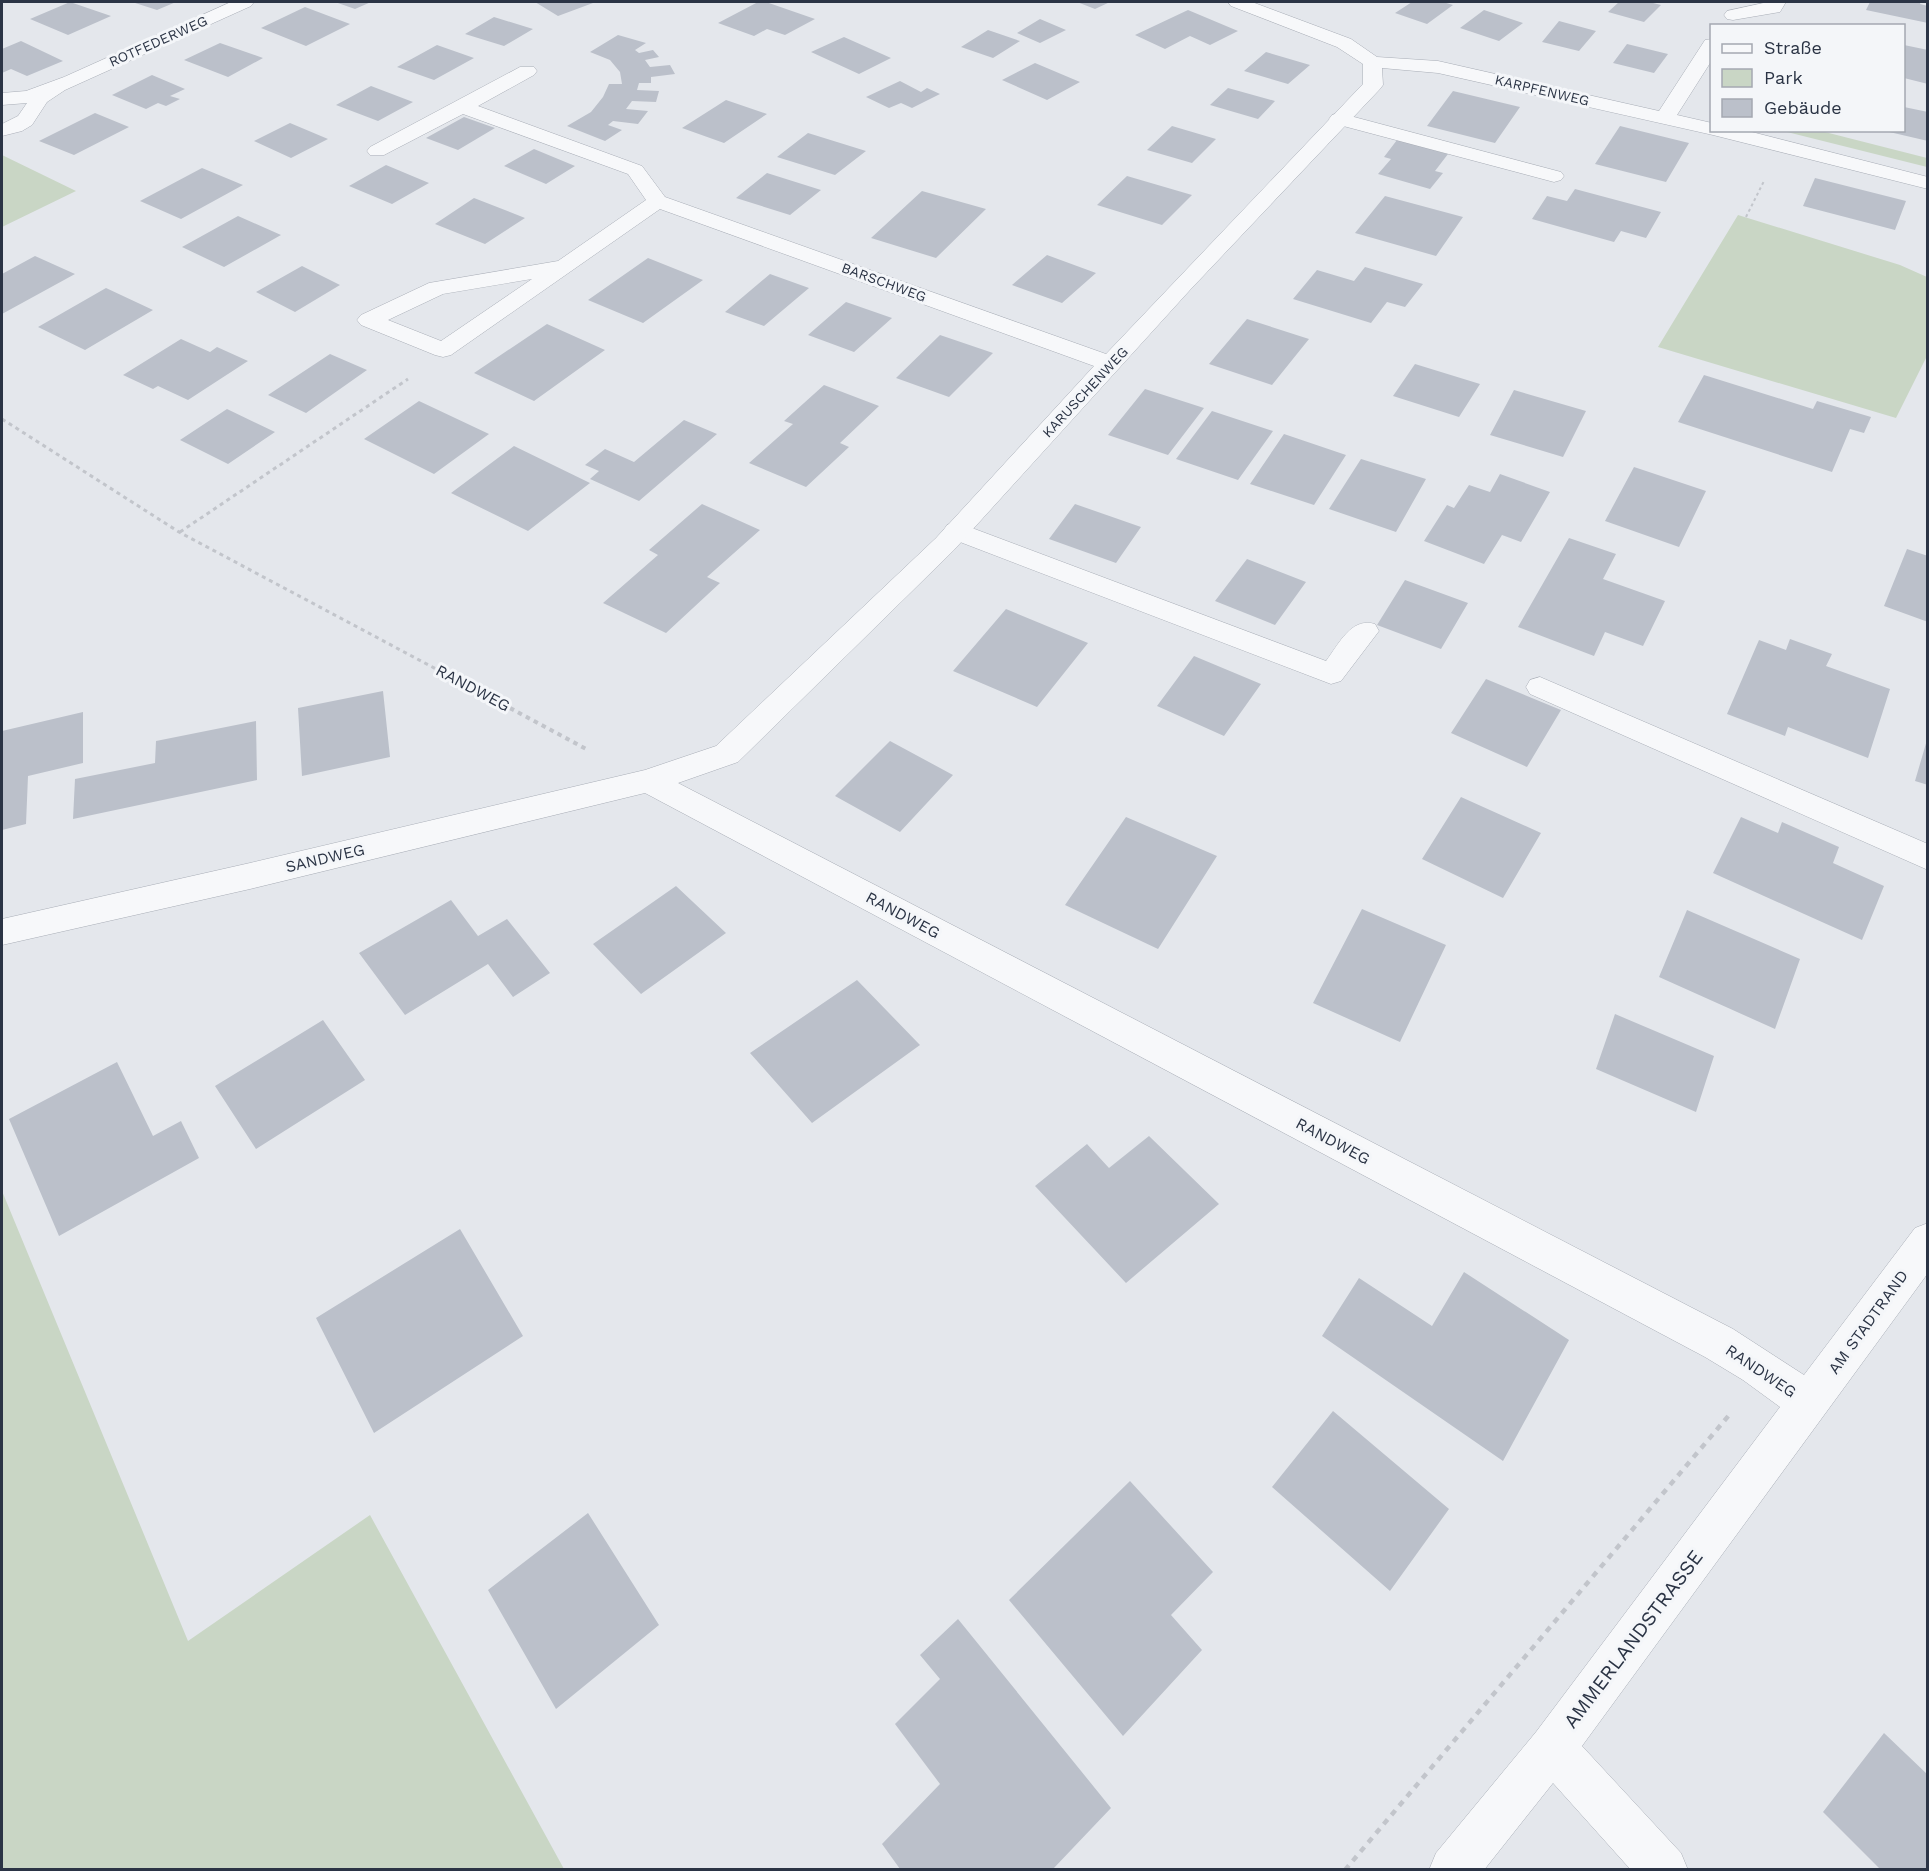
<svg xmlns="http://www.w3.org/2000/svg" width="1929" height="1871" viewBox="0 0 1929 1871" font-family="'Work Sans',sans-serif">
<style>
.green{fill:#c9d6c5}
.building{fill:#bbc0ca}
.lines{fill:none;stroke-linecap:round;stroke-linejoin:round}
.service-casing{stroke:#a9aeb7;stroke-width:1}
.minor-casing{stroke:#a9aeb7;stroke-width:1}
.path-far3{stroke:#c2c5cb;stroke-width:2;stroke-dasharray:3 3;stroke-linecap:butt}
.path-far2{stroke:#c2c5cb;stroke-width:3;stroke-dasharray:4 4;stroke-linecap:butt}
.path-far1{stroke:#c2c5cb;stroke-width:4;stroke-dasharray:4.5 4.5;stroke-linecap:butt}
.path{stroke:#c2c5cb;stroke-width:4.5;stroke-dasharray:6 6;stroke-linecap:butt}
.service{fill:#f7f8fa;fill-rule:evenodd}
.minor{fill:#f7f8fa;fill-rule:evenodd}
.labels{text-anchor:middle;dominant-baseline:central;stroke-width:6;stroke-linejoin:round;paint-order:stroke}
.far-street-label{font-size:14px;fill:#2b3445;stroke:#f4f6f9}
.street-label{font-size:16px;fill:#2b3445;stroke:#f4f6f9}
.near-street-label{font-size:20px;fill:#2b3445;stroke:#f4f6f9}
</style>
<rect width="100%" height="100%" fill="#e4e7ec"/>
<path class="green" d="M1783,131H1821L1927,158V167Z
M2,155L76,191L2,227Z
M1738,215L1900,265L1927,277V356L1896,418L1658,347Z
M2,1191L188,1641L370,1515L564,1869H2Z"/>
<path class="building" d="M70,2L111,16L68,35L30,19Z
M132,2H176L157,10Z
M335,2H371L355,9Z
M535,2H590L593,3L558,16Z
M758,2H766L815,19L785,35L767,29L754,36L718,23Z
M1077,2H1110L1095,9Z
M1412,2H1443L1453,5L1427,24L1395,13Z
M1619,2H1649L1661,5L1644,22L1608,12Z
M1870,2H1921L1920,4L1928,6V23L1866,10Z
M305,7L350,24L306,46L261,28Z
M1188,10L1238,31L1210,45L1190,36L1165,49L1135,35Z
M1484,10L1523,23L1499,41L1460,28Z
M494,17L533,29L504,46L465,34Z
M1040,19L1066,30L1040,43L1017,33Z
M1559,21L1596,31L1579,51L1542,42Z
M988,30L1020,41L993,58L961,47Z
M618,35L646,43L635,50L639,53L653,50L659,57L645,60L650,67L670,65L675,74L651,77V83H639L637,90L659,91L656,102L632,101L626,109L648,111L638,124L613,121L608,125L622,130L605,141L567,126L591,112L603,97L609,84H622L620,72L610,60L590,52Z
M844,37L891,58L859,74L811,52Z
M21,41L63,61L27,76L11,69L2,73V49Z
M220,43L263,58L228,77L184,60Z
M1627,44L1668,54L1654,73L1613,63Z
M437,45L474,58L434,80L397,67Z
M1904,45L1928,50V84L1904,78Z
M1266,52L1310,65L1288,84L1244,71Z
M1035,63L1080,82L1047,100L1002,80Z
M152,75L185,89L170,96L180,99L166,106L158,103L146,109L112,95Z
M900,81L921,92L927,88L940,94L912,108L901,103L889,108L866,97Z
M371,86L413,102L378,121L336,105Z
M1228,88L1275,101L1258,119L1210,105Z
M1453,91L1520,107L1495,143L1427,126Z
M726,100L767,114L724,143L682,128Z
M1904,107L1928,112V141L1885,131L1904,130Z
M95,113L129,127L74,155L39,141Z
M464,117L495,128L458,150L426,138Z
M290,123L328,139L291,158L254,141Z
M1172,126L1216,139L1192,163L1147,150Z
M1620,126L1689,143L1666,182L1595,164Z
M808,133L866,151L835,175L777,157Z
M1397,140L1448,154L1435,171L1443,173L1430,189L1378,174L1391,159L1384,157Z
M534,149L575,166L546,184L504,166Z
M386,165L429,183L392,204L349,186Z
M202,168L243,185L181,219L140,201Z
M767,173L821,190L790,215L736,198Z
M1127,176L1192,195L1162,225L1097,205Z
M1815,178L1906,201L1895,230L1803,206Z
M1575,189L1661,212L1646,238L1621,231L1614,242L1532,219L1547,196L1567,201Z
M922,191L986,209L936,258L871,238Z
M1385,196L1463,217L1436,256L1355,233Z
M474,198L525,218L485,244L435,224Z
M238,216L281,235L224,267L182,247Z
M1047,255L1096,273L1062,303L1012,285Z
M35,256L75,274L2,314V274Z
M648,258L703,280L643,323L588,300Z
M302,266L340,285L295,312L256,292Z
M1365,267L1423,284L1405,307L1387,302L1371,323L1293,299L1317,270L1354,281Z
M770,274L809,288L764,326L725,312Z
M106,288L153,310L85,350L38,327Z
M846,302L892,318L854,352L808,335Z
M1247,319L1309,339L1272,385L1209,364Z
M547,324L605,350L534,401L474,373Z
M940,335L993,353L949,397L896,378Z
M181,339L210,352L217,347L248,361L188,400L158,386L153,389L123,375Z
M330,354L367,370L306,413L268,395Z
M1415,364L1480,384L1459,417L1393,396Z
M1704,375L1813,409L1817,401L1871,417L1864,433L1850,429L1832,472L1678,422Z
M824,385L879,406L840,443L849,447L806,487L749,463L793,424L784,421Z
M1145,389L1204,408L1168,455L1108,435Z
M1514,390L1586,411L1563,457L1490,435Z
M419,401L489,434L434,474L364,439Z
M227,409L275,432L228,464L180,440Z
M1212,411L1273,431L1238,480L1176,459Z
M684,420L717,434L639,501L590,479L599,471L585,465L605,449L634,462Z
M1284,434L1346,455L1314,505L1250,484Z
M514,446L590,483L528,531L451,493Z
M1361,459L1426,479L1396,532L1329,509Z
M1634,467L1706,491L1679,547L1605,521Z
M1500,474L1550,492L1521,542L1502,535L1484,564L1424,541L1447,505L1454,508L1469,485L1490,492Z
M702,504L760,530L707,577L720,583L666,633L603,603L658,555L649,550Z
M1075,504L1141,527L1116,563L1049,539Z
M1569,538L1616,554L1603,579L1665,601L1643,646L1605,632L1594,656L1518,627Z
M1907,549L1928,556V622L1884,606Z
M1247,559L1306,582L1275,625L1215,601Z
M1405,580L1468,603L1441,649L1377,625Z
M1006,609L1088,643L1037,707L953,671Z
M1790,639L1832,654L1826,666L1890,689L1868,758L1788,727L1785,736L1727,714L1759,640L1786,650Z
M1194,656L1261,684L1224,736L1157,706Z
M1486,679L1561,710L1527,767L1451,733Z
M383,691L390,757L302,776L298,708Z
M83,712V763L28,776L26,824L2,830V731Z
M256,721L257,780L73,819L75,779L155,763L156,741Z
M1927,740H1928V785L1915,781Z
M890,741L953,775L900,832L835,796Z
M1461,797L1541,833L1503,898L1422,859Z
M1126,817L1217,856L1158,949L1065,905Z
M1741,817L1778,833L1782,822L1839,847L1833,863L1884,886L1862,940L1713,873Z
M676,886L726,933L641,994L593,944Z
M451,900L478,936L507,919L550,973L513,997L488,964L405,1015L359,953Z
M1362,909L1446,945L1400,1042L1313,1003Z
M1687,910L1800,959L1775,1029L1659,977Z
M857,980L920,1045L812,1123L750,1053Z
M1615,1014L1714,1056L1696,1112L1596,1069Z
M323,1020L365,1080L256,1149L215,1086Z
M117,1062L153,1136L181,1121L199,1158L59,1236L9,1119Z
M1149,1136L1219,1204L1126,1283L1035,1186L1087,1144L1109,1168Z
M460,1229L523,1336L374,1433L316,1318Z
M1464,1272L1569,1340L1503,1461L1322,1336L1359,1278L1432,1326Z
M1333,1411L1449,1509L1390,1591L1272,1487Z
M1130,1481L1213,1572L1171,1615L1202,1650L1123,1736L1009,1600Z
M588,1513L659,1625L556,1709L488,1590Z
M958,1619L1111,1808L1053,1869H900L882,1844L940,1784L895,1724L940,1679L920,1655Z
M1884,1733L1928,1775V1869H1880L1823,1812Z"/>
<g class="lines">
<defs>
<path id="service" d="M1339,113L1561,172L1564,176L1561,180L1554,182L1332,123L1329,119L1332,115Z
M956,522L1326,661C1339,644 1351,617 1375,624L1379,631L1341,681L1331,684L947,537L943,531L947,525Z
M1540,677L1928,844V870L1530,694L1526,687L1530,680Z"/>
<path id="minor" d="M231,2H254L251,6L65,90L47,102L32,125L22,131L2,136V124L18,116L27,103L2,105V93L26,91L64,77Z
M1228,2H1252L1351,39L1377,57L1438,61L1659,111L1705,40L1712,39V60L1677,115L1712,123V130H1744L1928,177V189L1713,135L1438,73L1382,68L1383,85L1380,89L1190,290L954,550L738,762L678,783L1733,1329L1804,1375L1915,1228L1928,1223V1273L1582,1746L1681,1853L1688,1870H1631L1553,1783L1484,1870H1429L1436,1853L1536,1732L1780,1407L1743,1380L1705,1357L645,793L250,889L2,945V919L250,863L645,770L716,746L936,538L1094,366L660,209L451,355L443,357L435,355L361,325L357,320L361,315L429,283L558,261L646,200L628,174L463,114L384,155H370L367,151L370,147L520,67H534L537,71L534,75L478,106L642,166L665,197L1106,354L1363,84V64L1337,47L1231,6ZM532,279L441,341L388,320L443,294Z
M1768,2H1786L1780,12L1774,13L1733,20L1727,19L1724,15L1727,11Z"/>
</defs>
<use href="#service" class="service-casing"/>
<use href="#minor" class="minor-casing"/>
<path class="path-far3" d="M1746,217L1764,181"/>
<path class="path-far2" d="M2,419L179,532L513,710
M180,532L408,379"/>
<path class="path-far1" d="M510,708L588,750"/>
<path class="path" d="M1345,1870L1730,1414"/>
<use href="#service" class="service"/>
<use href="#minor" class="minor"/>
</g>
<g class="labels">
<g class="far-street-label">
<text transform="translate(158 41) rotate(-24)">ROTFEDERWEG</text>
<text transform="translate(1542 90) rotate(13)">KARPFENWEG</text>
<text transform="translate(884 282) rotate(20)">BARSCHWEG</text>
<text transform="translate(1085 392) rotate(-47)">KARUSCHENWEG</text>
</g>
<g class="street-label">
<text transform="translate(473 688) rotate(28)">RANDWEG</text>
<text transform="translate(325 858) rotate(-13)">SANDWEG</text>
<text transform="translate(903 915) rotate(28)">RANDWEG</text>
<text transform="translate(1333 1141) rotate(28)">RANDWEG</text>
<text transform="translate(1868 1322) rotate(-54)">AM STADTRAND</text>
<text transform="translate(1761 1371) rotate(34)">RANDWEG</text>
</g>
<g class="near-street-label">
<text transform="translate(1633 1639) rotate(-53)">AMMERLANDSTRASSE</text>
</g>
</g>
<rect width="1929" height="1871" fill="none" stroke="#2b3445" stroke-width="6"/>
<rect x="1710" y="24" width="195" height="108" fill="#f4f6f9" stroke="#a4a8b1" stroke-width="1.5"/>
<rect x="1722" y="44" width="30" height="9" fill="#f7f8fa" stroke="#a4a8b1" stroke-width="1.5"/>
<text x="1764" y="54" font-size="18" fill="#2b3445">Straße</text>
<rect x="1722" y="69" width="30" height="18" fill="#c9d6c5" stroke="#a4a8b1" stroke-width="1.5"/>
<text x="1764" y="84" font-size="18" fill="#2b3445">Park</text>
<rect x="1722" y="99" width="30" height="18" fill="#bbc0ca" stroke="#a4a8b1" stroke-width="1.5"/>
<text x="1764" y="114" font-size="18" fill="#2b3445">Gebäude</text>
</svg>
